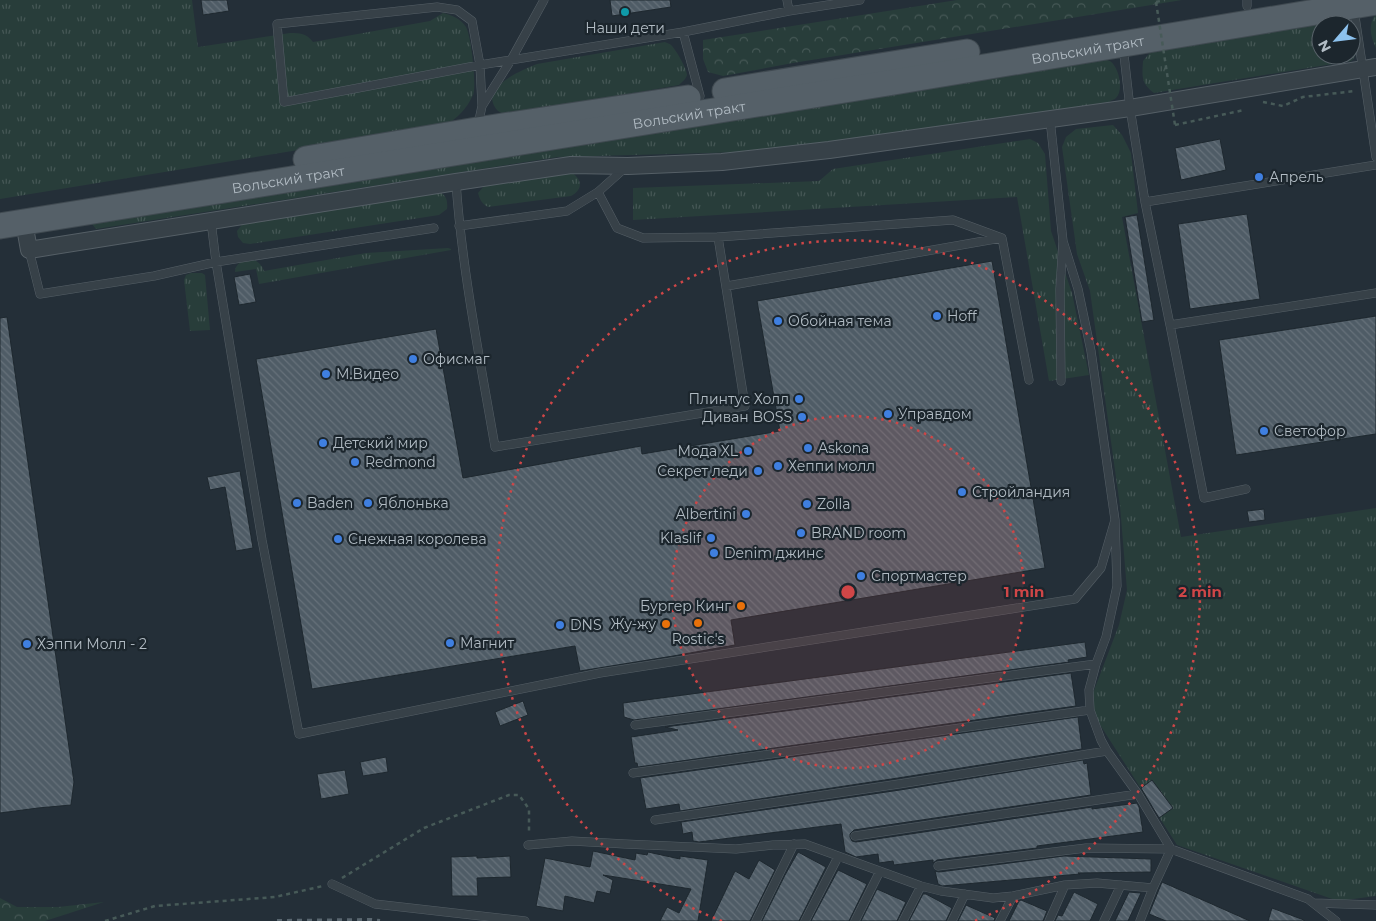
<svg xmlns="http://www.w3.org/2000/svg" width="1376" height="921" viewBox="0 0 1376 921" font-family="Montserrat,sans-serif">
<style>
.grass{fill:url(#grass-tufts);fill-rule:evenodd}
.forest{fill:url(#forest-crowns)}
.building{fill:url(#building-back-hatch);stroke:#1e282f}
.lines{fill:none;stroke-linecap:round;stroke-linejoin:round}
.service-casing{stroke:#555f66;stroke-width:9}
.minor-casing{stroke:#555f66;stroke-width:18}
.primary-casing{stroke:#404a51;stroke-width:27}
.path{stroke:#475a58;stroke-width:2.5;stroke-dasharray:4 4;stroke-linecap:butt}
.service{stroke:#374148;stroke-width:8}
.minor{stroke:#374148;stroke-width:16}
.primary{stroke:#556068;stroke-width:25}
.rail{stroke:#59666f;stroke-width:4;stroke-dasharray:5 5;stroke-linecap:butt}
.path-bridge{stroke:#475a58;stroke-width:2.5;stroke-dasharray:4 4;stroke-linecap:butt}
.ring{fill:none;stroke:#cf4647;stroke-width:2.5;stroke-dasharray:2.5 5}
.culture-dot{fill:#0f9aa8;stroke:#1c262d;stroke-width:2}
.shop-dot{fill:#3f7fe0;stroke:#1c262d;stroke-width:2}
.food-dot{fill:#e8710a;stroke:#1c262d;stroke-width:2}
.labels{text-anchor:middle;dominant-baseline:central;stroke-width:4.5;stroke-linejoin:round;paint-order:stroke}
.poi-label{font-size:14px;fill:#b2bcc4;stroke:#1c262d;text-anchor:start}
.street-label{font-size:14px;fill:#b2bcc4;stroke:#1c262d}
.centre{fill:#cf4647;stroke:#1c262d;stroke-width:2.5}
.ring-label{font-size:15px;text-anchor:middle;font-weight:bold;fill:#cf4647;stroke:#1c262d;stroke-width:4.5;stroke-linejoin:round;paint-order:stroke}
</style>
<defs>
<pattern id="grass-tufts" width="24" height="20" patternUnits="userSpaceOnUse" patternTransform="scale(1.25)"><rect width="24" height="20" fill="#283d3a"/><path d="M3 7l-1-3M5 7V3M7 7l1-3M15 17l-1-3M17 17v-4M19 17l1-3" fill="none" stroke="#455755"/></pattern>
<pattern id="forest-crowns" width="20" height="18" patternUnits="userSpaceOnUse" patternTransform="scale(1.25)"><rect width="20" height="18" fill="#283d3a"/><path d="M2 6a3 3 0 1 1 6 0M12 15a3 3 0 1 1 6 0" fill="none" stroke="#455755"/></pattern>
<pattern id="building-back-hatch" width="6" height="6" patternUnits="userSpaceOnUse" patternTransform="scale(1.25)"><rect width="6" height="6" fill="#4f5c66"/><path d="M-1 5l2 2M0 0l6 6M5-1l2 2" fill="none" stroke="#66717a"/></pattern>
</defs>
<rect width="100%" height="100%" fill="#242f38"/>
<path class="grass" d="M0,0H192L198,47L290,33C300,33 306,33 313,42L430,21L443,13C452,15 461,19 466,27C471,35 477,86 473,95C466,110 458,117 445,126L0,199Z
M1376,13V48C1370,35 1368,25 1376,13Z
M1344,18C1346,19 1350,20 1351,22C1359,30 1360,55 1351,61L1154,93C1141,83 1142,77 1143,61L1153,49ZM1321,25H1351V55H1321Z
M665,42C667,43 671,44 672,46C676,50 687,69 687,75C686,79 682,82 679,85L509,115C499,113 494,110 492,99C493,96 495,91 497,88C505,77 525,69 537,64Z
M1103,59C1105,60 1108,60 1110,61C1119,67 1124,90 1116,98C1114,100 1111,100 1109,102L837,144L745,152L558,157L96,229L92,224L94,220Z
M1113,125L1122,135L1131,153L1138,213L1122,217L1181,537L1376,508V896L1338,901L1177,845L1088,706L1119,625L1127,590L1120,506L1090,291L1077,254L1062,147L1066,137L1076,129Z
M1030,139L1038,143L1045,154L1051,231L1072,293L1089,375L1049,381L1017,197L633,220V188L819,181L833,169Z
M570,172C582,178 584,189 571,196L488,207C482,204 480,200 478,193L485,185Z
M437,191C446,194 448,200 447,209L439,215L250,244L243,243L238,237L237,231L244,222Z
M448,248L451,249V250L259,284L256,269L235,272C235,262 248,256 256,261C260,263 262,266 264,271L366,253Z
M191,273H202L205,275L210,330L190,331L184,280L186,275Z"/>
<path class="forest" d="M957,0H1182L793,63L723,76L708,72L703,59V40Z
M0,898L17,907H58L104,902L45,921H0Z"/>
<path class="building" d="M201,0H227L229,11L203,15Z
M610,0H670L671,7L612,16Z
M1220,139L1226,170L1181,180L1175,148Z
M1247,214L1260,299L1190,309L1178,224Z
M1137,215L1154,320L1142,322L1125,217Z
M992,261L1045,568L731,620L735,645L673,656L580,671L575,646L312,689L256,359L436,329L463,478L641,446L642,454L780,431L757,301Z
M250,274L256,302L239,305L234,277Z
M1376,316V434L1236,455L1219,340Z
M7,317L74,782L71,805L38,808L0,813V318Z
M240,471L253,548L236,551L225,487L210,490L207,477Z
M1264,509L1265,520L1249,522L1247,511Z
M1085,642L1087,657L1068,660L1069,662L634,720L624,717L623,703Z
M1071,673L1076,706L638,767L637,763H635L631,737L678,730L665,727Z
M523,701L528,715L500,726L495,712Z
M1078,717L1082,749L898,778L680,811L679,804L646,809L640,778Z
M386,757L388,772L363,776L360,762Z
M1083,760L1084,764L1087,763L1091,795L854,830L850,834V837L852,841L856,842L1092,807V809L1137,803L1139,807L1143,832L1037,846V848L937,860L933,863V860L894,865L893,861L879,863L878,854L856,857L845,852L841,824L699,842L693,841L692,832L683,834L681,822L900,790Z
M345,770L349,794L321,799L317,774Z
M1152,780L1173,808L1159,818L1141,788Z
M593,851L635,860L636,853L647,855L648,852L680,859V856L708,860L698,921H660L667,907L679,913L691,889L603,875L613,880L610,894L597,891L594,903L565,896L563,911L536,906L545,858L590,867Z
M798,852L826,867L799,921H762L785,875Z
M477,856V858L510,856L511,877L477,878L478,896H452L451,857Z
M1064,856L1151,859V872L1078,873L1080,874L942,886L938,884L935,871L939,872Z
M759,860L775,870L750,921H711L735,871L749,879Z
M838,870L867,884L849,921H811Z
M1162,882L1178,889L1250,921H1166L1149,914Z
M877,889L906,902L897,921H861Z
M1074,892L1098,904L1090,921H1055L1058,915L1062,916Z
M1129,892L1141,893L1128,921H1115Z
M923,894H926L952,908L946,921H909Z
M1021,900L1047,911L1043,921H1009L1019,901Z
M966,905L995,918L994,921H958Z
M1272,908L1304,920V921H1268Z"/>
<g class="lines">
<defs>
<path id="service" d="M787,0L789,11
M1247,0V6
M1354,10L1376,157
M683,32L700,96
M1123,46L1130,108L1145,202L1170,325L1376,293
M482,106L480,65L472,21L457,10L437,7L277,24L284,102L480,65L683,32L789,11L860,0
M1050,119L1063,241L1060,289L1061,381
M478,125L482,106L511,60L544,0
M456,182C462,271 480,359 495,447L745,406L718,237
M598,192L617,228L643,238L718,237L953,220L1002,238L1029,380
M1145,202L1376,165
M211,221L216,262L262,540L299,734L600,673L1075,599L1101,568L1115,520
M459,226L567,211L598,192L626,167
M1063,241L1078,289L1091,351L1115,520L1117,586L1106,637L1096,664L1089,690L1090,710L1101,740L1107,751L1138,794L1171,849L1308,899L1336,921
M29,250L40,294L154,276L216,262L434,228
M727,286L1001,238
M1170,325L1204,498L1246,489
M635,725L1096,664
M633,773L1090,710
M655,820L899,784L1107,751
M855,836L1138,794
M528,845L572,841L625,844L736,849L773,845L805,844L921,886L941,891L993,898L1013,896L1065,885L1097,883L1153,888
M938,866L1086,848L1171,849L1153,888L1140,921
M332,884L375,904L525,921
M1314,903L1376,905
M756,921L794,844
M805,921L838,857
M855,921L880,871
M903,921L921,886
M952,921L965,894
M1000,921L1013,896
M1049,921L1065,885
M1104,921L1121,885"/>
<path id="minor" d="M24,222L29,250L456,182L571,165L628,166L722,162L829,150L1130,108L1376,67"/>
<g id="primary">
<path d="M725,91L967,52"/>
<path d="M306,159L477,130L688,98"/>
<path id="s1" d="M0,226L894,82L1376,2"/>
</g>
</defs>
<use href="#service" class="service-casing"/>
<use href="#minor" class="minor-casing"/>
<use href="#primary" class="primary-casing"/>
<path class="path" d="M1156,2L1165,0
M1263,102L1283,106L1303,97L1355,91
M1175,125L1244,110
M342,878L424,828L509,795H519L529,809V834
M105,921L155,906L275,897L323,886"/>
<use href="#service" class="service"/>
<use href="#minor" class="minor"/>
<use href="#primary" class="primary"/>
<path class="rail" d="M277,921L371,920L380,921"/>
<path class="path-bridge" d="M1156,2L1175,125"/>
</g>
<circle cx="848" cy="592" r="176" fill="#cf4647" fill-opacity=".12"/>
<g class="ring">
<circle cx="848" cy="592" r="176"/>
<path d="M722 921A352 352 0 1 1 974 921"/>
</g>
<circle class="culture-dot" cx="625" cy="12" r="5"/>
<g class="shop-dot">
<circle cx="1259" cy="177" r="5"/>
<circle cx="937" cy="316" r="5"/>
<circle cx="778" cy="321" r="5"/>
<circle cx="413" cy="359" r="5"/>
<circle cx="326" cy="374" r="5"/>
<circle cx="799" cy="399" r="5"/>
<circle cx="888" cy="414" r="5"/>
<circle cx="802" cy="417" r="5"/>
<circle cx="1264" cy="431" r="5"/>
<circle cx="323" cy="443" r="5"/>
<circle cx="808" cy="448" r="5"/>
<circle cx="748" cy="451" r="5"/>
<circle cx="355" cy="462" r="5"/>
<circle cx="778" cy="466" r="5"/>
<circle cx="758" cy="471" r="5"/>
<circle cx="962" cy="492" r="5"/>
<circle cx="297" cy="503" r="5"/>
<circle cx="368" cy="503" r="5"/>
<circle cx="807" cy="504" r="5"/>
<circle cx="746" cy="514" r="5"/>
<circle cx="801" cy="533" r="5"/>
<circle cx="711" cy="538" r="5"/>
<circle cx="338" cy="539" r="5"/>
<circle cx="714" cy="553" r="5"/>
<circle cx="861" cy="576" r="5"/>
<circle cx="560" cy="625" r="5"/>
<circle cx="450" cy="643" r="5"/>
<circle cx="27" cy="644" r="5"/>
</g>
<g class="food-dot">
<circle cx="741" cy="606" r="5"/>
<circle cx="698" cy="623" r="5"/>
<circle cx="666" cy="624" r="5"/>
</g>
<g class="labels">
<g class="poi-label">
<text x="625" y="28" text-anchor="middle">Наши дети</text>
<text x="1269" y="177">Апрель</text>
<text x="947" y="316">Hoff</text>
<text x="788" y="321">Обойная тема</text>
<text x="423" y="359">Офисмаг</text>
<text x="336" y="374">М.Видео</text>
<text x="789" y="399" text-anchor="end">Плинтус Холл</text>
<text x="898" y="414">Управдом</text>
<text x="792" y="417" text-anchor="end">Диван BOSS</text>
<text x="1274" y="431">Светофор</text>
<text x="333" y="443">Детский мир</text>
<text x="818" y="448">Askona</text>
<text x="738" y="451" text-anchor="end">Мода XL</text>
<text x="365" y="462">Redmond</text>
<text x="788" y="466">Хеппи молл</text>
<text x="748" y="471" text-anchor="end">Секрет леди</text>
<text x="972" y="492">Стройландия</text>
<text x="307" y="503">Baden</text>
<text x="378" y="503">Яблонька</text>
<text x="817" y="504">Zolla</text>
<text x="736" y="514" text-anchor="end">Albertini</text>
<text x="811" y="533">BRAND room</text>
<text x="701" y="538" text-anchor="end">Klaslif</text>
<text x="348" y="539">Снежная королева</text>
<text x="724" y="553">Denim джинс</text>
<text x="871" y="576">Спортмастер</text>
<text x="731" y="606" text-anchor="end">Бургер Кинг</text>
<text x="656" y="624" text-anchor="end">Жу-жу</text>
<text x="570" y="625">DNS</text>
<text x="698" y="639" text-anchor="middle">Rostic's</text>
<text x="460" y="643">Магнит</text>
<text x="37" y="644">Хэппи Молл - 2</text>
</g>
<g class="street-label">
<text stroke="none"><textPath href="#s1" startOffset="1102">Вольский тракт</textPath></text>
<text stroke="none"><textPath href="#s1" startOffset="698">Вольский тракт</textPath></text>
<text stroke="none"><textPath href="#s1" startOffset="292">Вольский тракт</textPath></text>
</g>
</g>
<circle cx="848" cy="592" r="8" class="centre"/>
<g class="ring-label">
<text x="1024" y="597">1 min</text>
<text x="1200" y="597">2 min</text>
</g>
<g transform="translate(1336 40) rotate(242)"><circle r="24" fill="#1c262d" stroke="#586269"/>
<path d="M0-4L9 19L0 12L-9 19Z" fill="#8dc2ee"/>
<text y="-8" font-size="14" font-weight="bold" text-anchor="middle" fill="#b2bcc4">N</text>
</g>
</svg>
